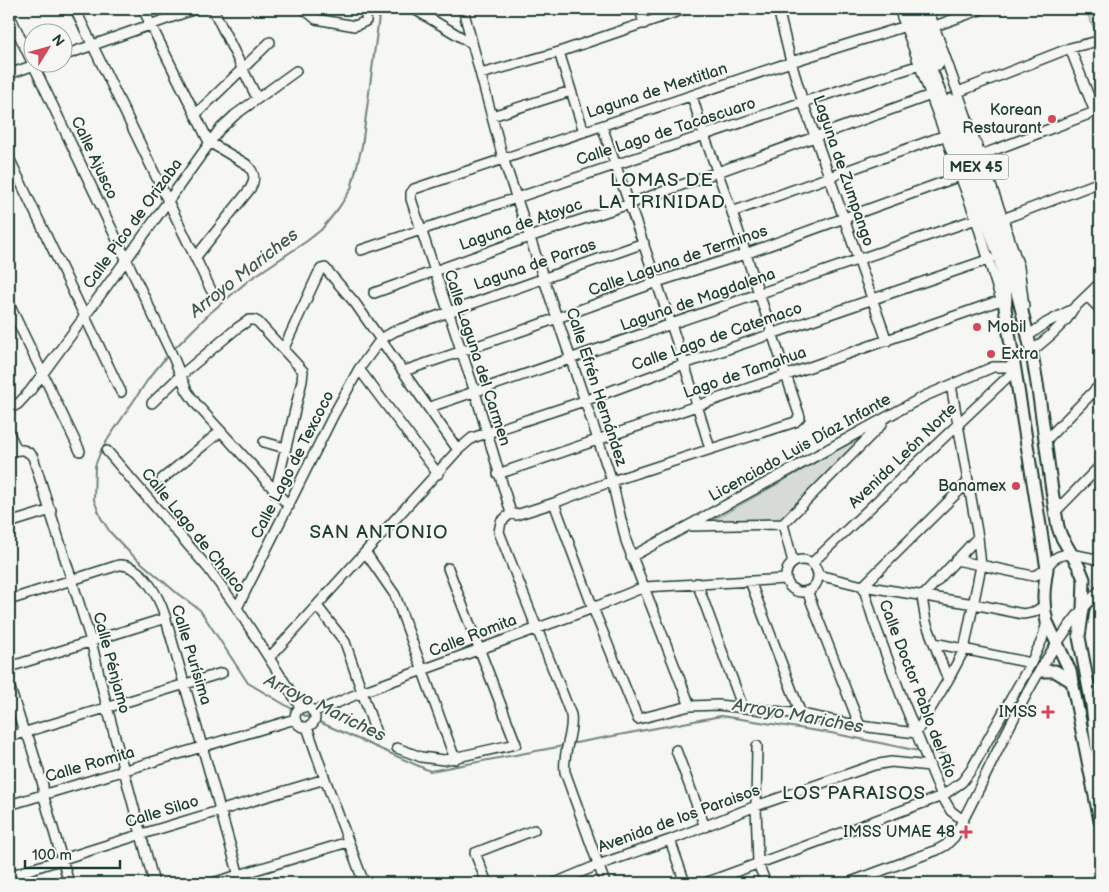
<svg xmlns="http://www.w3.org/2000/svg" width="1109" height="892" viewBox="0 0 1109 892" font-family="'Balsamiq Sans',sans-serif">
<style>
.green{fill:#d6dbd6;stroke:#7a8c85}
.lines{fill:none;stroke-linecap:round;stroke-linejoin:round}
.stream{stroke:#72847d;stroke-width:2}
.minor-casing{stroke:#1f3d34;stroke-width:12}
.major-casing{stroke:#1f3d34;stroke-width:15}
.minor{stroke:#f6f6f2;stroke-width:9}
.major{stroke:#f6f6f2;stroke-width:11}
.poi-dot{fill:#d1495b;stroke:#f6f6f2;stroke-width:2}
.labels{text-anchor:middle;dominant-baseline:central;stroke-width:4;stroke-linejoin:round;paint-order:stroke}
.shield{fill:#f6f6f2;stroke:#60746d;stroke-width:1}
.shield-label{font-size:15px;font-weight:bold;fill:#1f3d34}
.street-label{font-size:16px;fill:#1f3d34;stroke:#f6f6f2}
.poi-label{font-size:16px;fill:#1f3d34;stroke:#f6f6f2;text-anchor:end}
.water-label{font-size:18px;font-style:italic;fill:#425a52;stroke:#f6f6f2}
.quarter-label{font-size:19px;letter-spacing:1px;fill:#1f3d34;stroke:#f6f6f2}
</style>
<rect width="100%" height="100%" fill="#f6f6f2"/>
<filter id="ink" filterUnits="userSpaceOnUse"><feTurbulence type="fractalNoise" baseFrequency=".02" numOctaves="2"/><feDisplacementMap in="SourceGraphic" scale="10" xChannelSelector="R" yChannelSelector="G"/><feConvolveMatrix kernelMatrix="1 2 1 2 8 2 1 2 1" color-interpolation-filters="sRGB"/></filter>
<g filter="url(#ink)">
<path class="green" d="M1085,9H1100V44L1099,40Z
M874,430L788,520L712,521Z"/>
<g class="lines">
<path class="stream" d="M173,350L210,313L249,280L307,241L321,230L338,209L351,189L362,146L380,9
M168,355L149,378L102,448L95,466L94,500L101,518L110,532L130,553L178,594L200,610L248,683L299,713L430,771L563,746
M570,744L721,716L831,733L919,751
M927,752L950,755"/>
<defs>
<path id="minor" d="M75,9L211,290
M143,9L209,142L246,164C255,172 256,179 250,189L195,258
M213,9L257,98
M304,9L316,19L355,26L366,21L367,9
M414,9L471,43
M463,9L503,158L612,481L626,541L690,706
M640,9L644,24
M778,9L791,62L803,102L887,341
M899,9L976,219L1002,303
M928,9L1003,219L1019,267L1024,307
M9,14L174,359L187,391L197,405L289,506
M935,26L982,9
M1070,48L1095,112
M559,52L584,132
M62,56L195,9
M9,74L43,62
M481,74L559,52L685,9
M958,92L1070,48L1094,42
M195,115L270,42
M492,116L571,91
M602,126C639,233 679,340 710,449
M981,155L1100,110
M9,158L121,392
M732,212L946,135
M1003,219L1100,182
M361,250L803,102L920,65
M374,293L529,237L629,204L931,95
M1087,296L1100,309
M9,304L80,451
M1028,336L1046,323L1073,309
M284,348L318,274L321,269L325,268L355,303L458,450
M1031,352L1051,335L1067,319L1073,309L1100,283
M359,369L438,474
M404,371L524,330L657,282L745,254L960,176
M152,403L180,376L236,329L249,320H254L258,322L303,371L302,381L275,493
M430,407L976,219
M9,409L18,404L30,391L126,260L219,130L235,115L296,71
M9,433L17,450
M1045,441L1100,385
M264,442L285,448
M107,451L208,568L237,608L301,708
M9,452C19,449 26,448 33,457L91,641L107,707L154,883
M498,474L787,375L1001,300
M162,479L221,431
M554,503L593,608L638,719L690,706L718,705L801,714L860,726L916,733L948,680L964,650L981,566L978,537L951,385
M1055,512L1100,466
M511,513L475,392L411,199V193L414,189L791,62L906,26
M511,513L516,515L554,503L612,481L795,422L800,417L732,212L704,135L692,96
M511,513L501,522L499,532L571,715C574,734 562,752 565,772L605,883
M9,523L51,510
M783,524L882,424
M783,524L793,562
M691,526L783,524
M366,553L395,595L455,759
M631,557L925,396L993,367H1007L1015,370L812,563
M956,560L1033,576C1042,574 1045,569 1051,562C1062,548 1085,557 1100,560
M786 576a16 16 0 1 1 32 0a16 16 0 1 1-32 0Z
M818,575L863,586L974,604L1023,614L1034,612L1044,606
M750,581L801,714
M697,583L743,708
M863,586L874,622L904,703L942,796L951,811L963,820
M863,586L967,483
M807,591L860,726
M922,597L926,622L948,680
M922,597L978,537
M9,600L119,565C142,564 159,597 165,616L241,883
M317,606L345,642L377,736
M237,608L334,414L359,369L381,339L395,331L644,243
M934,643L1031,663
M269,658L458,450L472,438L584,401L684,364L990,259
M9,667L166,618
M9,685L24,732L29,739L43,785V794L69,883
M295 717a10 10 0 1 1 20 0a10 10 0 1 1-20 0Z
M312,711L325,708L362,692L593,608L644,587L786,579
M307,727L325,779L364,883
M9,737L222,673
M757,746L756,806L758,864L766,883
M397,748L421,757L444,760L516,744L448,568
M676,750L705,827
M9,805L295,719
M670,840L685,883
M9,876L142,834L325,779
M212,883L348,842
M487,883L475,853L534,830
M555,883L598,865L670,840L756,806L874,765L891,762L930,766
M705,883L942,796L962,782L971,770L1031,663L1042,640L1047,622
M848,883L937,850L946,845L954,837C999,755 1034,657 1100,590"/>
<path id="major" d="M909,9L997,250C1002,269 1008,289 1005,308L1047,569C1044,587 1042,603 1047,622L1070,671L1100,821
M918,9L938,64
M951,100C982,181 1013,264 1031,350C1043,408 1047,468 1058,527L1061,536L1079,567L1084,579L1083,609L1079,637L1092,705L1100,773
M1041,671H1055L1073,682"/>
</defs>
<use href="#minor" class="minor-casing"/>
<use href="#major" class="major-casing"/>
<use href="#minor" class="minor"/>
<use href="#major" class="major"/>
</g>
</g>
<g class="poi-dot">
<circle cx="1052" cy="119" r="5"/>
<circle cx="977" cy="327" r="5"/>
<circle cx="991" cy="354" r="5"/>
<circle cx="1016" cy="486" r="5"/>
<path d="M1045.5 704.5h5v5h5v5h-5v5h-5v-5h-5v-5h5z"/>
<path d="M963.5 824.5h5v5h5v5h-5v5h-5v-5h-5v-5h5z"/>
</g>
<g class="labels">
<rect class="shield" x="943.5" y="154.5" width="65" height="25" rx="4"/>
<g class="shield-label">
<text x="976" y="167">MEX 45</text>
</g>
<g class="street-label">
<text transform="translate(657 91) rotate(-18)">Laguna de Mextitlan</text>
<text transform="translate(666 132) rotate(-18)">Calle Lago de Tacascuaro</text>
<text transform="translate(94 158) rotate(65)">Calle Ajusco</text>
<text transform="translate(843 171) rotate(71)">Laguna de Zumpango</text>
<text transform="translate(133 224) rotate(-54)">Calle Pico de Orizaba</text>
<text transform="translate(521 225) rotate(-19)">Laguna de Atoyac</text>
<text transform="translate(678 261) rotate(-19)">Calle Laguna de Terminos</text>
<text transform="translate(535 265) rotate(-19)">Laguna de Parras</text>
<text transform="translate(698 300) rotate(-19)">Laguna de Magdalena</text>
<text transform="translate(717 337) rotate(-19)">Calle Lago de Catemaco</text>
<text transform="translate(477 358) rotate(72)">Calle Laguna del Carmen</text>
<text transform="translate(745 373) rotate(-19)">Lago de Tamahua</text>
<text transform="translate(596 387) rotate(72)">Calle Efrén Hernández</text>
<text transform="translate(800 448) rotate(-29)">Licenciado Luis Díaz Infante</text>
<text transform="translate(903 456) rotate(-44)">Avenida León Norte</text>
<text transform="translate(293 465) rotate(-63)">Calle Lago de Texcoco</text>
<text transform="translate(193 531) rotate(51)">Calle Lago de Chalco</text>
<text transform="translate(473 636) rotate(-21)">Calle Romita</text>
<text transform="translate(191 655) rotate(73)">Calle Purísima</text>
<text transform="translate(111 663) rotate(75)">Calle Pénjamo</text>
<text transform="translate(917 689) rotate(69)">Calle Doctor Pablo del Río</text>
<text transform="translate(90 765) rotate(-16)">Calle Romita</text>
<text transform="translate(162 812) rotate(-17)">Calle Silao</text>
<text transform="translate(679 819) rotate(-20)">Avenida de los Paraisos</text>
</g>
<g class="poi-label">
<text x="1042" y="110">Korean<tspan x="1042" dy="18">Restaurant</tspan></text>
<text x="987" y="327" text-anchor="start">Mobil</text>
<text x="1001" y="354" text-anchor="start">Extra</text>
<text x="1006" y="486">Banamex</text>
<text x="1037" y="712">IMSS</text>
<text x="955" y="832">IMSS UMAE 48</text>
</g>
<g class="water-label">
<text transform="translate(244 273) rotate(-38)">Arroyo Mariches</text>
<text transform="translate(325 708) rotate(26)">Arroyo Mariches</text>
<text transform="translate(798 716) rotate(10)">Arroyo Mariches</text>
</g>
<g class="quarter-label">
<text x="662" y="180">LOMAS DE<tspan x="662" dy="22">LA TRINIDAD</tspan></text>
<text x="379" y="532">SAN ANTONIO</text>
<text x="854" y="793">LOS PARAISOS</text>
</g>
</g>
<rect width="1109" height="892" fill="none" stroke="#f6f6f2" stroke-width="30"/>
<rect x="15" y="15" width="1079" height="862" fill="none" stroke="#1f3d34" stroke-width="2" filter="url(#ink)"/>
<g transform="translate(48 48) rotate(53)"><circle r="24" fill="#f6f6f2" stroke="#a0aca6"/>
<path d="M0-4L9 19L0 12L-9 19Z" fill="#d1495b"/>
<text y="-8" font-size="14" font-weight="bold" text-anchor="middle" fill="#1f3d34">N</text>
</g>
<path d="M25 860v8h95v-8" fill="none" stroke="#1f3d34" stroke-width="2.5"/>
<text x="32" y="860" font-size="15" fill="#1f3d34" stroke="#f6f6f2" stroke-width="4" paint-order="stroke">100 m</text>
</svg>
